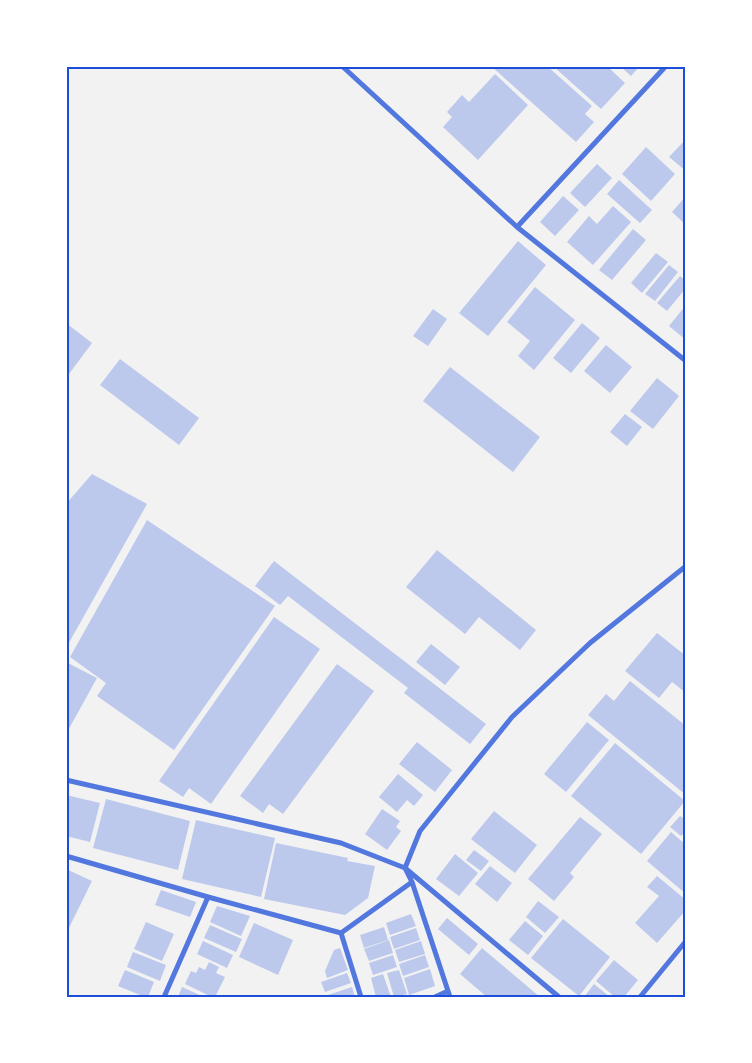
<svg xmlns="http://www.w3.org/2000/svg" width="752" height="1063" viewBox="0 0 752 1063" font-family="'Archivo Narrow',sans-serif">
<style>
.building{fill:#bdc9ec}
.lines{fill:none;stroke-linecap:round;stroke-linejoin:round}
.minor{stroke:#5277de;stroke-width:5}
.neatline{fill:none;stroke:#1d4ed8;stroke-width:2}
</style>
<rect width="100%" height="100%" fill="#f2f2f2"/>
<path class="building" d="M491,66H547L592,106L585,114L594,122L576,142Z
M553,66H607L625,83L601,109Z
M620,66H640L631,76Z
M495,74L528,105L478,160L443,127L452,117L447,112L462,95L469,102Z
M686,139V171L669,157Z
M646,147L675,174L651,201L622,174Z
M597,164L612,178L585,207L570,193Z
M619,180L652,210L640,223L607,194Z
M563,196L579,210L555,236L540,222Z
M686,196V225L672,212Z
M613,206L631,222L593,265L567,242L589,216L597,224Z
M633,229L646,240L612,280L599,270Z
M518,241L546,265L488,336L459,313Z
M656,253L668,262L642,293L631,283Z
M669,265L678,272L655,301L645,294Z
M680,276L686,281V288L667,311L657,303Z
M535,287L575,320L534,370L518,356L530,341L507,322Z
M686,305V340L669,326Z
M433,309L447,319L428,346L413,336Z
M66,323L92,343L66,378Z
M582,323L600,338L571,373L553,358Z
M606,345L632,367L610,393L584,371Z
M120,359L199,418L179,445L100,385Z
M450,367L540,437L513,472L423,401Z
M657,378L679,396L653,429L630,411Z
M625,414L642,427L627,446L610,432Z
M92,474L147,504L66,648V504Z
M147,520L275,606L174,750L97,696L106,683L70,657Z
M437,550L536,630L520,650L479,617L465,634L406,587Z
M274,561L486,724L470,744L404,693L408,688L288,596L280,605L255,586Z
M274,617L320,649L211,804L189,788L183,797L159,781Z
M657,633L686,656V693L672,682L659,698L625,671Z
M431,644L460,667L445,685L416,662Z
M66,662L97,678L66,734Z
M337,664L374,691L283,814L269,804L263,813L240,796Z
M630,681L686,726V795L588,715L606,694L614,701Z
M587,722L609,740L566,792L544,774Z
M417,742L452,770L435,792L399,764Z
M615,743L685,801L641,854L571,796Z
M398,774L423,795L414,806L407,800L397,812L379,797Z
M66,795L100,803L90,842L66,836Z
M106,799L190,821L178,870L93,848Z
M382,809L400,821L396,827L401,831L387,850L365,834Z
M494,811L537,845L515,873L471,839Z
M680,816L686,820V831L681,836L670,827Z
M580,817L602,834L570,873L574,877L554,901L528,879Z
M196,820L275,838L261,897L182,879Z
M671,832L686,845V894L647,861Z
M276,843L348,858L347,861L375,866L368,898L345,915L264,899Z
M474,850L489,861L481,871L466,860Z
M455,854L478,873L459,896L436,879Z
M490,866L512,883L497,902L475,884Z
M66,869L92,881L66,934Z
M657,876L686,900V910L657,943L635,923L659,896L647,887Z
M161,890L196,902L190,917L155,905Z
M538,901L559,917L545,933L526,917Z
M217,906L250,916L241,936L210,922Z
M411,914L416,926L390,935L386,923Z
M447,918L478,944L469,955L438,929Z
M563,919L610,957L579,996L531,958Z
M525,921L543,936L528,955L509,940Z
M146,922L174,934L162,961L134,949Z
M254,923L293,940L278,975L239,957Z
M210,925L242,939L236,952L204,938Z
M384,927L388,940L364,948L360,935Z
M416,928L420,940L394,949L390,937Z
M389,940L393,953L369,961L364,949Z
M203,941L233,955L227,968L197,954Z
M421,941L425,954L399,962L395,950Z
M340,948L348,970L327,978L325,971L334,950Z
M482,948L540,997H487L460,974Z
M133,952L166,965L160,981L127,967Z
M393,955L397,967L373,975L369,963Z
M425,955L429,967L403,976L399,964Z
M614,960L638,980L624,997H615L596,981Z
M209,962L219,967L216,973L225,977L215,997H212L185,984L191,971L196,973L199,967L205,970Z
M430,969L435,986L409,995L404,978Z
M125,970L154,982L148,997H145L118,986Z
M399,970L407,994L394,997L387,973Z
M347,973L351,983L325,992L321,982Z
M383,974L391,997H376L371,978Z
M594,984L610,997H584Z
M182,987L204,997H178Z
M352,987L355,997H325V996Z"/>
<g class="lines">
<path class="minor" d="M342,66L517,227L686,361
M685,66L686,67
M517,227L666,66
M66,780L341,843L405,868L559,997
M66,856L208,897L341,933L412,882
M341,933L361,997
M164,997L208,897
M435,997L448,991
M450,997L412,882L405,868L420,831L512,717L590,643L686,566
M640,997L686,941"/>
</g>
<rect width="752" height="1063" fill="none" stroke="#ffffff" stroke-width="135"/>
<rect x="68" y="68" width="616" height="928" class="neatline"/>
</svg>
